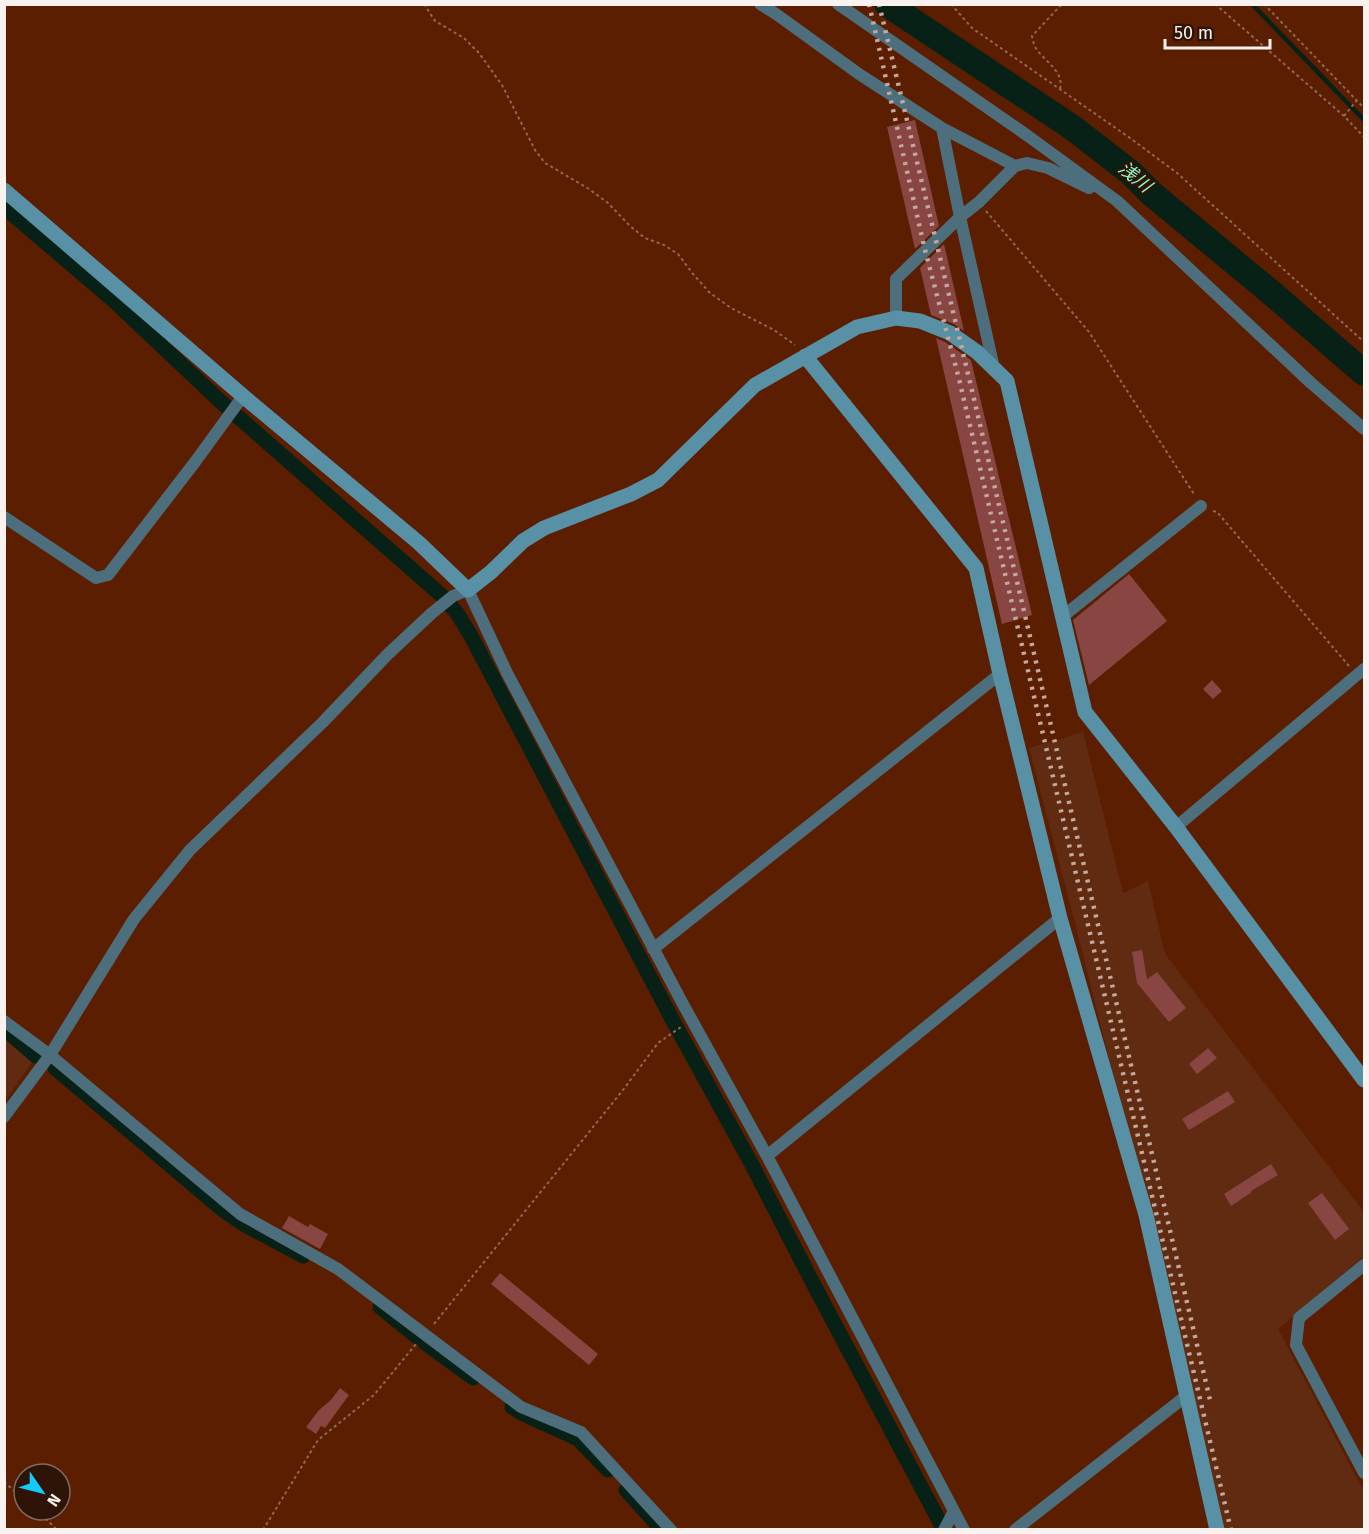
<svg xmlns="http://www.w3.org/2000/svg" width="1369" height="1534" viewBox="0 0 1369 1534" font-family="'Fira Sans','Noto Sans JP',sans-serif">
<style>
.built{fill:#612b11}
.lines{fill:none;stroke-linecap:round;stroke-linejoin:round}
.stream{stroke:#082117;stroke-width:4.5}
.canal{stroke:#082117;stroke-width:15}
.river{stroke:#082117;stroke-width:26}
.building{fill:#884542}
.path{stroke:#936853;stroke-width:2;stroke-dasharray:3 3;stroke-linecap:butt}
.street{stroke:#4d6f7d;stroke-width:12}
.secondary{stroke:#5890a5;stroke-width:15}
.rail{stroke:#c3a99d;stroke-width:4.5;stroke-dasharray:3 6;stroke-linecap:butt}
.labels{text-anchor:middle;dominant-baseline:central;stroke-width:5;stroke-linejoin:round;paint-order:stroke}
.water-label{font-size:18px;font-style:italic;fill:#8bf9c9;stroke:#2e1307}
</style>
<rect width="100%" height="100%" fill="#5b1e00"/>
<path class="built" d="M1083,732L1123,893L1148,881L1165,954L1364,1212V1256L1278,1329L1364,1492V1529H1218L1180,1342L1075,923L1029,748Z
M5,1040L32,1062L5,1101Z"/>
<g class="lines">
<path class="stream" d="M1252,4L1364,120"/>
<path class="canal" d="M4,207L113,300L220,401L441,595L457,613L471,636L672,1019L751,1163L816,1289L944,1530
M4,1028L36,1056
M55,1068L223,1210L245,1225L303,1256
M380,1307L417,1337
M425,1343L473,1378
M512,1407L521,1413L578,1439L608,1470
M626,1490L662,1530"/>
<path class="river" d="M887,4L1073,128L1131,173L1152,194L1274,295L1364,373"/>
</g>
<path class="building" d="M915,120L939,226L915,249L887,127Z
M944,244L964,331L954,324L931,315L920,268Z
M936,338L945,342L971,360L1032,615L1002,624Z
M1129,574L1167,621L1089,685L1073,620Z
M1212,680L1222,691L1213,699L1203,689Z
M1142,950L1147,979L1157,972L1186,1008L1169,1022L1137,983L1132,952Z
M1208,1048L1217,1058L1197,1074L1189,1064Z
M1228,1091L1235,1102L1189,1130L1182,1119Z
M1271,1164L1278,1175L1251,1191L1252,1192L1231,1206L1224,1194Z
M1322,1193L1349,1229L1335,1240L1308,1203Z
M289,1216L308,1227L310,1224L328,1234L320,1249L282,1228Z
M500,1273L598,1354L589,1365L491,1284Z
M340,1388L349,1395L325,1428L321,1426L316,1434L306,1427L319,1410L331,1400Z"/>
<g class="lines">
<path class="path" d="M424,4L435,21L464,38L479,53L502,85L535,150L545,163L589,189L608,203L630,226L645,238L664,245L678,254L693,274L710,293L731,308L774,330L795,345
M951,4L972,28L1130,138L1177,173L1364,342
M1215,4L1344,116L1364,137
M1264,4L1364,108
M1060,89C1064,72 1047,63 1037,50C1034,46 1033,41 1032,36L1062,4
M1344,116L1357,100
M986,211L1089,332L1194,494
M1213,511L1217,512L1349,666
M434,1324L623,1090L658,1043L681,1027
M4,1482L24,1499
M37,1510L57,1530
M263,1530L318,1440L374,1395L416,1344"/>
<path class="street" d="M760,4L776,14L859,74L942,128L1015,166
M838,4L1028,136L1117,201L1311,383L1364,429
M942,128L960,217L994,368
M896,318V279L960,217L979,202L1015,166L1027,163L1048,168L1089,188
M4,517L96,578L108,575L195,462L243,396
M1062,617L1201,506
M1176,827L1364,669
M653,949L1000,674
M4,1021L50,1055L240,1214L338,1269L521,1407L581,1432L671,1530
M4,1117L50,1055L134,919L190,850L323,722L388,654L432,613L453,596L468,590L507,673L684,1006L767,1156L964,1530
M767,1156L1060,918
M1364,1265L1299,1318L1296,1345L1364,1473
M944,1530L954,1511
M1015,1530L1186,1396"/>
<path class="secondary" d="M4,190L243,396L419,543L468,590L491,572L523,541L544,528L631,494L658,480L755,385L857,327L896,318L920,321L950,333L977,352L1007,381L1085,712L1176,827L1364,1080
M805,356L976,568L1000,674L1060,918L1146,1215L1217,1530"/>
<path class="rail" d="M869,4L924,246L959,379L1231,1530
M879,4L969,378L1210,1400"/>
</g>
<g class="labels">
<g class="water-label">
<text transform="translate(1135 177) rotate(39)">浅川</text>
</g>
</g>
<rect width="1369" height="1534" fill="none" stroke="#faf2ef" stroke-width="12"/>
<g transform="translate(42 1492) rotate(125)"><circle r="28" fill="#2e1307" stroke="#806c64" stroke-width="1.5"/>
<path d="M0-4.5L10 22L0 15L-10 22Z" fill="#14cafb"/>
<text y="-9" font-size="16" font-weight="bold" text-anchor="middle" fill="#faf2ef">N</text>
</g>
<path d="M1165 39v9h105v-9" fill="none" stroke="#faf2ef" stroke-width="3"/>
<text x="1174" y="39" font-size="18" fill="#faf2ef" stroke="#2e1307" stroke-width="4.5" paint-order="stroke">50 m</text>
</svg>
